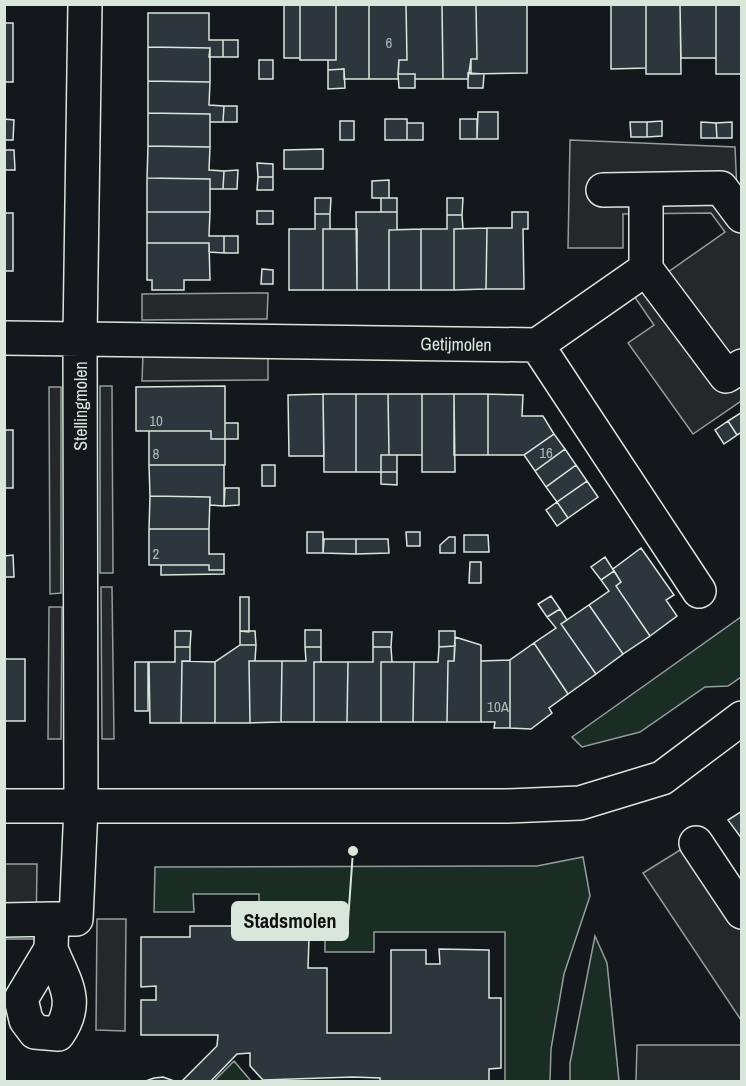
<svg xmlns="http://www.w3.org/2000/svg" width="746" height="1086" viewBox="0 0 746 1086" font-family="'Archivo Narrow',sans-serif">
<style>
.green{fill:#1a2d24;stroke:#939e99;stroke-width:1.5}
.parking{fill:#24282b;stroke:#939e99;stroke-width:1.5}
.building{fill:#2c363c;stroke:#d8e6dc;stroke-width:1.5}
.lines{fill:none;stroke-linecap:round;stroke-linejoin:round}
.minor-casing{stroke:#d8e6dc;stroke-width:36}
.minor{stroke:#14181c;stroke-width:33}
.labels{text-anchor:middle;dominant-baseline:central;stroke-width:4.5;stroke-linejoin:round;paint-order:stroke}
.number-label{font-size:15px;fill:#adbab4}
.street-label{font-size:18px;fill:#d8e6dc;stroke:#14181c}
.leader{fill:none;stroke:#d8e6dc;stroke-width:2}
.callout-dot{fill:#d8e6dc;stroke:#14181c;stroke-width:2}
.callout{fill:#d8e6dc;stroke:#d8e6dc;stroke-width:2}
.callout-label{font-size:20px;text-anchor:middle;font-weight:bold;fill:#111}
</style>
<rect width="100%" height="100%" fill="#14181c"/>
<path class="green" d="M741,617V677L728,686L705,687L640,732L582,747L572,737Z
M583,857L590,896L564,974L551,1049L550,1081H505V932H374V952H325V921H277L276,905H259V894H193L194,912H154L155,867L537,866Z
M595,936L607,963L619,1081H570V1063Z
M234,1061L251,1081H214Z"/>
<path class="parking" d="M570,140L735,147L737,192L742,190L741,401L693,434L628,343L654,325L634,296L725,232L711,213L623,214V248H568Z
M268,293L267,319L142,320V294Z
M268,353V380L142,381L143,354Z
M100,386H112L113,573H100Z
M49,387H61V593L50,594Z
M101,587H112L114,739H102Z
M49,607H62L61,739H48Z
M709,832L741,880V1020L643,873Z
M5,864H37L36,939H5Z
M97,919H126L125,1031L96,1030Z
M637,1045H741V1081H636Z"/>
<path class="building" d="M284,4H300V58H284Z
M300,4H336V60H300Z
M336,4H369V79H344V69L328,70V60H336Z
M369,4H406L407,60H399L398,79H369Z
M406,4H442L443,79H415V74H398L399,60H407Z
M442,4H476L477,59H471L468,79H443Z
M476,4L527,5V73L471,74V59H477Z
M611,4H646V68L611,69Z
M646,4H680L681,74H646Z
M680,4H716V58H681Z
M716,4H742V74H716Z
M148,13H209V40H223V57H209L210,48L148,47Z
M4,23H13V82H4Z
M223,40H238V57H223Z
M148,47L210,48V82L148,81Z
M259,60H273V79H259Z
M344,69L345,88L328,89V70Z
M468,73L484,74L483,88H468Z
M398,74H415V88H399Z
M148,81L210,82L209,105L224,106L223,122H210V114L148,113Z
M224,106H237V122H223Z
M478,112H498V139H477Z
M148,113L210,114V147L148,146Z
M4,119L14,120L13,140H4Z
M385,119H407V140H385Z
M460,119H477V139H460Z
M340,121H354V140H340Z
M662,121V136L647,137V122Z
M630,122H647V137H631Z
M701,122L716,123L717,138H701Z
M732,122V138H717L716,123Z
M407,123H423V140H407Z
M148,146L210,147L209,170L224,171L223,189H210V179L147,178Z
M323,149V169H284V150Z
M4,150H14L15,170H4Z
M257,163L273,164V177H258Z
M238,170L237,189H223L224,171Z
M258,177H273V190H257Z
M147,178L210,179V212H147Z
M389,180V198H372V181Z
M315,198H331L330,214H315Z
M381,198H397V212H381Z
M447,198H463L462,215H447Z
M257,211H273V224H257Z
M147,212H210L209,236H224V253L209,252V243H147Z
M356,212H397V230H389V290H357Z
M512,212H528V229H523L524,289H486L487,228H512Z
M4,213H13V271H4Z
M315,214H330V229H323V290H289V229H315Z
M447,215H462L463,229H454V290H421V229H447Z
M487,228L486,289L454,290V229Z
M323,229H357V290H323Z
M421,229V290H389V230Z
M224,236H238V253H224Z
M147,243H209L210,280H184V290H152V280H147Z
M262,269L273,270V284H261Z
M225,386V439H211V431H136V387Z
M323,394L324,456H289L288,395Z
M323,394H356V472H324Z
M356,394H388L389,455H381V472H356Z
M388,394H422V455H389Z
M422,394H454L455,472H422Z
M454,394H488V455H454Z
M488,394L523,395L522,416H543L554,434L524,455H488Z
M742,412V432L737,435L728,421Z
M728,421L737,435L724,444L715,430Z
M225,423H238V439H225Z
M4,430H13V488H4Z
M149,431H211V439H225V465H149Z
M554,434L565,449L535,471L524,455Z
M565,449L576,465L546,487L535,471Z
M381,455H397V472H381Z
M149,465H224V506L210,505V497L150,496Z
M262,465H275V486H262Z
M576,465L587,481L557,502L546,487Z
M381,472H397V485L381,484Z
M587,481L598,497L568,518L557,502Z
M225,488H239V505L224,506Z
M150,496L210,497L209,529H149Z
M557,502L568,518L557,526L546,510Z
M149,529H209V554H224V570H209V565H149Z
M307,532H323V553H307Z
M406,532H420V546H407Z
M464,535H488L489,552H464Z
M449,537H455V553H440V545Z
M324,539H356V554L323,553Z
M356,539H388L389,553L356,554Z
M641,548L674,595L666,600L677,616L650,636L616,586L621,582L613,569Z
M13,555L14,577H4V556Z
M605,557L614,571L601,580L591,567Z
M470,562H481V583H469Z
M161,565H209V570H224V574L161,575Z
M614,571L621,582L616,586L650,636L623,654L589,605L609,591L601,580Z
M551,596L560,609L547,617L538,604Z
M240,597H249V632L240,631Z
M589,605L623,654L596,674L561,624Z
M560,609L567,620L561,624L596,674L568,694L534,643L556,628L547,617Z
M305,630H321V647H305Z
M175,631H191L190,647H175Z
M240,631H255L256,645H240Z
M439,631H455V646L439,647Z
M373,632H392L391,647H373Z
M455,637L481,645V722H447L448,661H454Z
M534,643L568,694L549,708L552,713L531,729L510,728V660Z
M240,645H256L255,661H249L250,723H215V662Z
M455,646L454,661H448L447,722H413L414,662H438L439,647Z
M175,647H190V661H182L181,723H150L149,662H175Z
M305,647H321V662H314V722H281L282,661H306Z
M373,647H391L392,662H381V722H347L348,662H373Z
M4,659H25V721H4Z
M510,660V728H494L495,722H481V661Z
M182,661L215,662V723H181Z
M249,661H282L281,722L250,723Z
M135,662H148V711H135Z
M314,662H348L347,722H314Z
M381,662H414L413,722H381Z
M742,811V839L728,820Z
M190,926H260V937L309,938L308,968H327V1033H391V950H426V964H440L439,949L489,950V998H501V1068L489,1069V1082H380V1078L353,1077L263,1080L250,1066V1053L237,1054L210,1082H181L217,1046L218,1035H141V1000H156V986L141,987V937H190Z
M163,1077L177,1082H143L154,1078Z"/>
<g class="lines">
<defs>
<path id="minor" d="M603,190L721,188L742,216
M646,190V269L726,376L742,366
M4,338L537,345L699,591
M537,345L646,269
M4,806H507L580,803L662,778L742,718
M696,843L742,912
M4,920L52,919
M51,949C64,982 81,1001 58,1034L35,1032L26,1020L21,999L51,949L52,919H76L81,807L80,338L85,4"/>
</defs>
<use href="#minor" class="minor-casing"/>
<use href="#minor" class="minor"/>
</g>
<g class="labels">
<g class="number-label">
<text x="389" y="42">6</text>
<text x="156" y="420">10</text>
<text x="546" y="452">16</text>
<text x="156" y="453">8</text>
<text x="156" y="553">2</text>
<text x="498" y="706">10A</text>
</g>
<g class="street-label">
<text transform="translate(456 344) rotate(1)">Getijmolen</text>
<text transform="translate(80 406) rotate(-90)">Stellingmolen</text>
</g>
</g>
<path class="leader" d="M353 851L348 921"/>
<circle class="callout-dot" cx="353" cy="851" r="6"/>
<rect class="callout" x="232" y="902" width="116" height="38" rx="6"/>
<g class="callout-label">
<text x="290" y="928">Stadsmolen</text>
</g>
<rect width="746" height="1086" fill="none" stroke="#d8e6dc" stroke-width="12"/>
</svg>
